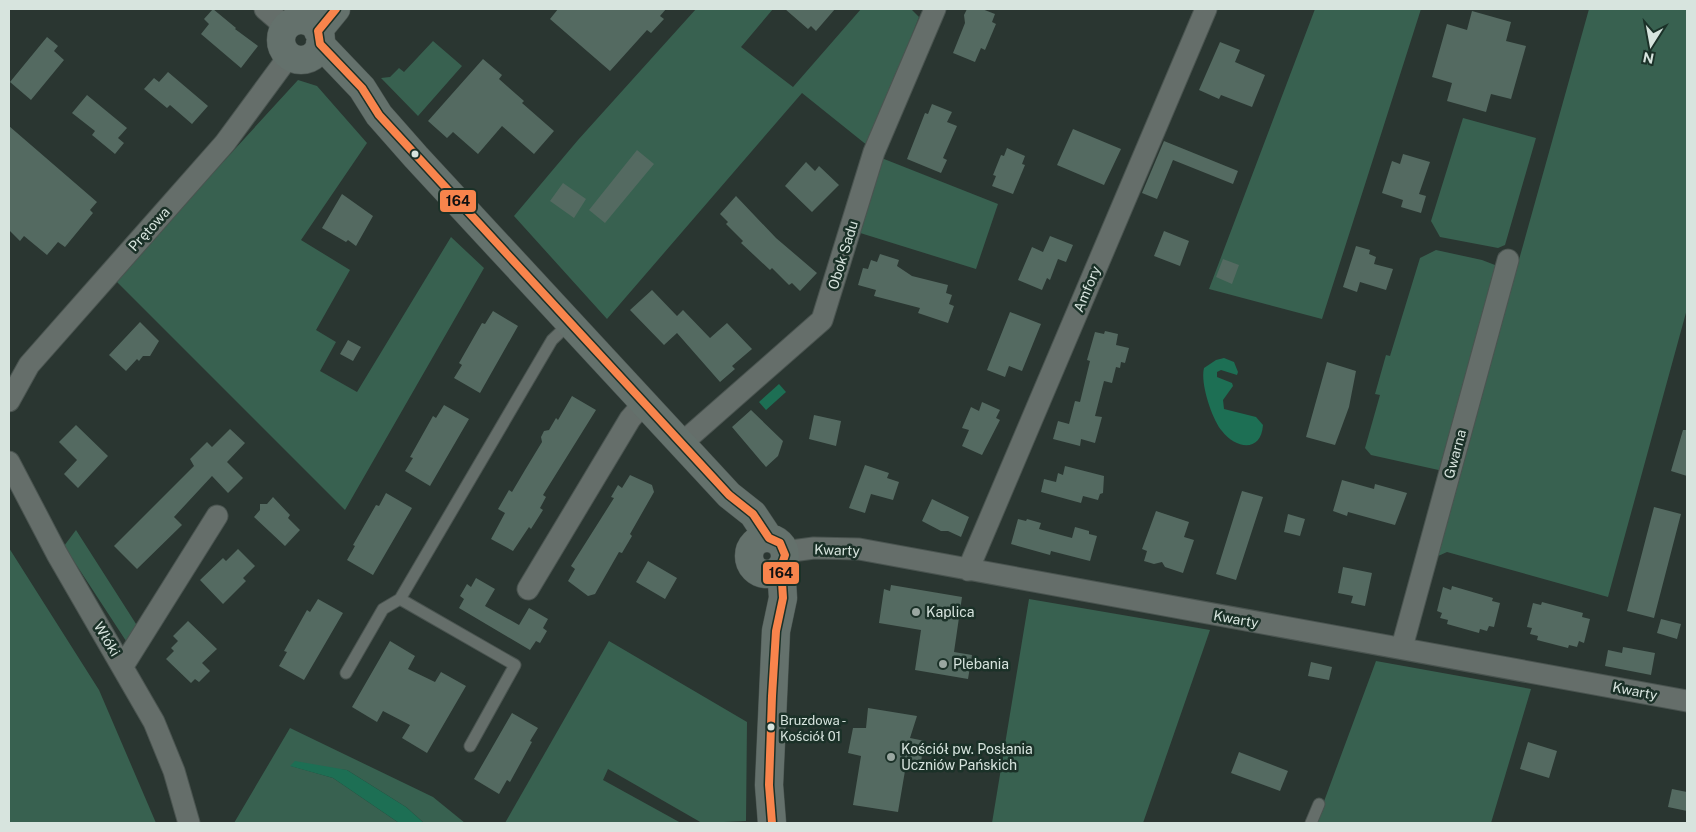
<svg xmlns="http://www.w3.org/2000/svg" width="1696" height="832" viewBox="0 0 1696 832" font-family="'Public Sans',sans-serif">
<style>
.green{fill:#386150}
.water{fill:#1d6f54}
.building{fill:#546a61}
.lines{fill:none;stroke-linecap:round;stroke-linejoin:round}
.lane-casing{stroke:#4a5450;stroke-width:13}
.street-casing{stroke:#4a5450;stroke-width:23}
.secondary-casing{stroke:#4a5450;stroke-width:29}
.lane{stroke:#656e6a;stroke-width:11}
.street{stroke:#656e6a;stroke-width:21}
.secondary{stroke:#64716c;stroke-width:28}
.bus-1-casing{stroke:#1b3128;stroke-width:11}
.bus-1{stroke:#f8844c;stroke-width:8}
.bus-dot{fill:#d7e4de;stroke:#1b3128;stroke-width:2}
.poi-dot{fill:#9aa7a1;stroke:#1b3128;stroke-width:2}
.labels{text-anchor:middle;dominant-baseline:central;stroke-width:5;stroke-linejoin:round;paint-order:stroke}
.bus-label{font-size:13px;fill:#d7e4de;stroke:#1b3128;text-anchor:start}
.street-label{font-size:14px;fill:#d7e4de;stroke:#1b3128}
.poi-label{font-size:14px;fill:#d7e4de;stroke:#1b3128;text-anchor:start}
.line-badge{stroke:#1b3128;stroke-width:2}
.pale-badge-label{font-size:14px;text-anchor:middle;font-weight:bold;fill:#111}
</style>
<rect width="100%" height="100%" fill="#2a3631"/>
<path class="green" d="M696,9H773L741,47L793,87L861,9H911L919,17L868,146L802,93L607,319L514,216L578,140Z
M1315,9H1421L1322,319L1209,289Z
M1589,9H1687V309L1608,597L1447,552L1436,557Z
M433,41L462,66L418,116L381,78L390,77L399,68L404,72Z
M298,80L317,86L367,143L301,240L350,270L316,330L336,342L320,371L357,392L451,237L484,268L345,510L115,280Z
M1463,118L1536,138L1505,245L1498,248L1440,237L1431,221Z
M879,157L998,204L976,269L857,232Z
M1436,250L1482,260L1495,265L1498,278L1443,471L1371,455L1365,448L1380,395L1375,394L1386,355L1390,356L1420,258Z
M76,530L138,627L128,644L64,546Z
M9,548L99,690L156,823H9Z
M1029,599L1210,630L1143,823H992Z
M609,641L747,722L746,821L702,823L608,769L603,780L681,823H505Z
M1376,661L1531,689L1491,823H1316Z
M290,728L433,797L465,823H424L406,807L347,770L291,766L333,778L399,823H234Z"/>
<path class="water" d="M1224,358L1234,362L1238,372L1237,375L1221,370L1217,372V377L1232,383L1233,386L1223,400L1224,409L1256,417L1263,425C1261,453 1236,449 1222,431C1212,419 1200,383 1204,368L1216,360Z
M779,384L786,392L766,410L759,402Z
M295,761L347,770L406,807L424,823H399L333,778L290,766Z"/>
<path class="building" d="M213,9L236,28L235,29L258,46L241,68L201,34L209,24L204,19Z
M558,9H666L660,16L664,19L651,33L647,30L610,71L550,19Z
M785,9H835L816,31L811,26L808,29Z
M967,9H982L995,14L992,22L996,24L985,50L981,48L975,62L953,53L965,23L964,15Z
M1472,11L1511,22L1506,41L1526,46L1511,99L1491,94L1486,112L1447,101L1452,83L1432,77L1447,24L1467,30Z
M47,37L58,46L54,51L64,60L31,100L10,82Z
M1220,42L1240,50L1235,62L1265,75L1252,107L1221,95L1219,99L1199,90Z
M483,59L502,75L499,79L524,101L522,103L554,131L534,154L502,126L478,154L453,132L447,138L428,121Z
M168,72L208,106L192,124L170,105L167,108L144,89L154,78L159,82Z
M87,95L127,128L118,138L124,143L115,154L92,135L95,131L72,113Z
M932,104L952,112L947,122L957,126L943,158L947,160L941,173L907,159L925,113L928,114Z
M9,126L97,202L90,210L93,213L65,247L58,242L47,255L24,236L20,241L9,230Z
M1073,129L1121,149L1104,185L1057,165Z
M1164,141L1238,171L1233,184L1173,160L1157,199L1142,193Z
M1007,148L1025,156L1022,164L1025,165L1013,194L992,186L996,176L993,175L1001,155L1004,156Z
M637,150L654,164L605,223L589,210Z
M1403,154L1430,162L1419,194L1426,196L1421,213L1401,207L1403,200L1382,193L1392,161L1400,164Z
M806,162L815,171L819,166L839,185L812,212L785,186Z
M563,183L586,199L574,218L550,201Z
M342,194L373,216L356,246L348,240L346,242L322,228Z
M736,196L776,238L817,273L800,291L792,283L789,285L772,268L770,270L741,243L743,241L726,224L728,222L720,214Z
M1164,231L1189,241L1180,266L1154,256Z
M1050,236L1073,245L1066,262L1058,259L1050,280L1047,278L1042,290L1018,280L1032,247L1043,252Z
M1356,246L1370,250L1369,254L1376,257L1374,264L1393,269L1386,290L1360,282L1357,292L1343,287Z
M880,254L899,260L897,266L912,276L948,285L946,293L952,295L949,304L954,306L948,323L918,313L920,308L874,296L876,290L858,285L863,268L868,269L871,260L877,262Z
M1223,259L1239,265L1232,284L1216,277Z
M652,290L677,316L683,310L710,338L727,323L752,349L732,366L735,369L720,382L677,333L664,345L630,310Z
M493,311L518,326L480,393L454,378L462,365L459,363L482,323L485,324Z
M1010,312L1041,324L1022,371L1009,366L1005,377L987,370Z
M140,322L159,341L150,356H143L139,361L137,359L126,371L109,355Z
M1105,331L1118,334L1116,345L1129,348L1125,363L1121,362L1120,368L1116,367L1112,383L1104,381L1095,416L1102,417L1095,443L1081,439L1080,446L1053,439L1058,421L1069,424L1075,401L1080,402L1090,361L1087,360L1095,332L1104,334Z
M348,340L361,347L353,361L340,354Z
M1327,362L1356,371L1349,407L1335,445L1306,437Z
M572,396L596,410L543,495L546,497L540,508L543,510L531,529L529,527L513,551L491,539L505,513L498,509L509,490L512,492L525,470L542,442L541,437L544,431L549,430L556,418L558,420Z
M982,402L1000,410L996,418L1000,420L982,455L962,446L969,430L962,428L971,407L979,411Z
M444,405L469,419L430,486L405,471L413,458L410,457L433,416L436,418Z
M751,410L783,441L778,456L766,467L732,427Z
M814,415L841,421L836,446L809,439Z
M76,425L108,456L78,488L64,474L77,460L59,442Z
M230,429L245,443L227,462L243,478L228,493L212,476L174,517L182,525L137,569L114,546L194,466L190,459L207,442L212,447Z
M1683,430H1687V476L1671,471Z
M865,465L889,473L887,478L899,482L893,500L871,494L865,513L849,508Z
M1065,466L1104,476L1103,493L1100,494L1098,500L1083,496L1081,503L1041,492L1044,479L1056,482L1058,473L1063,475Z
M630,475L652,485L654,492L630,534L632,536L622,553L619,552L595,594L588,596L568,581L575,569L571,566L614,498L611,497L618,485L622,488Z
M1342,480L1374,489L1375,484L1407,493L1395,525L1348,512L1347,516L1333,511Z
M1242,491L1263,497L1236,580L1216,574Z
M386,493L412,508L373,575L347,560L355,546L353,545L376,505L379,506Z
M273,497L290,515L288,518L300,530L285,546L254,517L260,510V504H267Z
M932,499L969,517L961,537L948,531H941L922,521Z
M1654,507L1681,514L1654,618L1627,611Z
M1156,511L1189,522L1184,537L1194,540L1183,573L1165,567L1162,562L1154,564L1144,561L1147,551L1142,549Z
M1288,514L1305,519L1300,536L1284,532Z
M1018,519L1026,521L1027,519L1041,523L1039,529L1072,538L1075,527L1089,531V534L1097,536L1090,561L1051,551L1050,555L1011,544Z
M238,549L255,566L243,578L246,581L223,604L200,580L223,558L226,561Z
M648,561L677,578L665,599L636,582Z
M1343,567L1372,573L1365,606L1351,603L1353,596L1338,593Z
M476,578L495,589L485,606L519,625L529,608L548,619L543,628L547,631L540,643L536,641L530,650L459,608L464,599L460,596L467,584L471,587Z
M891,585L962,597L954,652L972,655L968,679L915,670L921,630L879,623L884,589L890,591Z
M1452,586L1493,598L1492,601L1500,603L1494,627L1489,626L1487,631L1480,629L1479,633L1447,624L1448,620L1440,618L1442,613L1437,611L1443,587L1451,590Z
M318,599L343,613L304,680L279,666L287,652L284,651L307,610L310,612Z
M1542,602L1583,613L1582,617L1590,619L1584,643L1579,641L1577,647L1569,645L1568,648L1537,640L1538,636L1530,634L1532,628L1527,627L1533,603L1541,605Z
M1661,619L1681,624L1677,639L1657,633Z
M188,621L217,649L202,663L210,671L199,682L195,679L191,683L166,659L174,651L171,648L178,641L173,636Z
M390,641L415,656L408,669L435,682L441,672L466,686L427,753L402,738L410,725L383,711L377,722L352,707Z
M1623,647L1655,653L1651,675L1605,666L1608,650L1622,653Z
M1311,662L1332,667L1329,680L1308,676Z
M868,708L917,716L910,738L925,741L920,766L906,765L898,812L853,805L861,756L848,753L853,728H866Z
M512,713L538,728L530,741L532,742L510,782L507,780L499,794L474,779Z
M1528,742L1557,751L1549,778L1520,769Z
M1239,752L1288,771L1280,791L1231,773Z
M1672,789L1687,792V811L1668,807Z"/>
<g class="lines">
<defs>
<path id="lane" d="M346,673L383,609L400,599
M470,746L515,665L400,599L552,340L570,323
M1311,823L1319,804"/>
<path id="street" d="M265,9L286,27
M9,401L29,365L225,143L289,56
M681,444L822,320L874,152L935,9
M9,462L57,554L154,722L174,771L189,823
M784,552L814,548L859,549L1687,701
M968,570L1206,9
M528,589L630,419L644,403
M1402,647L1508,260
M123,666L217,516"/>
<path id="secondary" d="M281 40a20 20 0 1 1 40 0a20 20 0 1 1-40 0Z
M318,31L336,9
M320,44L362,88L379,115L416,157L729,495L753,514L769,538
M749 556a18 18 0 1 1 36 0a18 18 0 1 1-36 0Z
M772,823L769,785L776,631L783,598L781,567"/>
</defs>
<use href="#lane" class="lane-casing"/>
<use href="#street" class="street-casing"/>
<use href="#secondary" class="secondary-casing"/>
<use href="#lane" class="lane"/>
<use href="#street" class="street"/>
<use href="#secondary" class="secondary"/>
<defs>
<path id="bus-1" d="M336,9L318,31L320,44L362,88L379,115L729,495L753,514L769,538L780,543L785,555L781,567L783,598L776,631L772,696L769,785L772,823"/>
</defs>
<use href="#bus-1" class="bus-1-casing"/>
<use href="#bus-1" class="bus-1"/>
</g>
<g class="bus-dot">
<circle cx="415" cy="154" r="4.5"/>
<circle cx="771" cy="727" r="4.5"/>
</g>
<g class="poi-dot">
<circle cx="916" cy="612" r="5"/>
<circle cx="943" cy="664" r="5"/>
<circle cx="891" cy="757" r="5"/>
</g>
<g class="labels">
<g class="bus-label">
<text x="780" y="720">Bruzdowa -<tspan x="780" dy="16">Kościół 01</tspan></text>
</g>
<g class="street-label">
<text transform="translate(149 229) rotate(-48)">Prętowa</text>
<text transform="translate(843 255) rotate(-73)">Obok Sadu</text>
<text transform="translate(1087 289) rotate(-67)">Amfory</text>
<text transform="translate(1455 454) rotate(-75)">Gwarna</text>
<text transform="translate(837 550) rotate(2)">Kwarty</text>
<text transform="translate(1236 619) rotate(10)">Kwarty</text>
<text transform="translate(107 639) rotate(59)">Włóki</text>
<text transform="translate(1635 691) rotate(11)">Kwarty</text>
</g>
<g class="poi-label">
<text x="926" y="612">Kaplica</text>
<text x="953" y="664">Plebania</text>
<text x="901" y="749">Kościół pw. Posłania<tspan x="901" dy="16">Uczniów Pańskich</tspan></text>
</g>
</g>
<g class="line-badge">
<rect x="439" y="189" width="38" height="24" rx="5" fill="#f8844c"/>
<rect x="762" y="561" width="38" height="24" rx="5" fill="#f8844c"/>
</g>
<g class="pale-badge-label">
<text x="458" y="206">164</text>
<text x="781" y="578">164</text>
</g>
<rect width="1696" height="832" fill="none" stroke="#d7e4de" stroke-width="20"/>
<g transform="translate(1651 45) rotate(191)" stroke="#1b3128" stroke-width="4" paint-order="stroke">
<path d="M0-4L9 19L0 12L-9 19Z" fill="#d7e4de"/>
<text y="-8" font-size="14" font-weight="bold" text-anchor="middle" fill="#d7e4de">N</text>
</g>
</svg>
